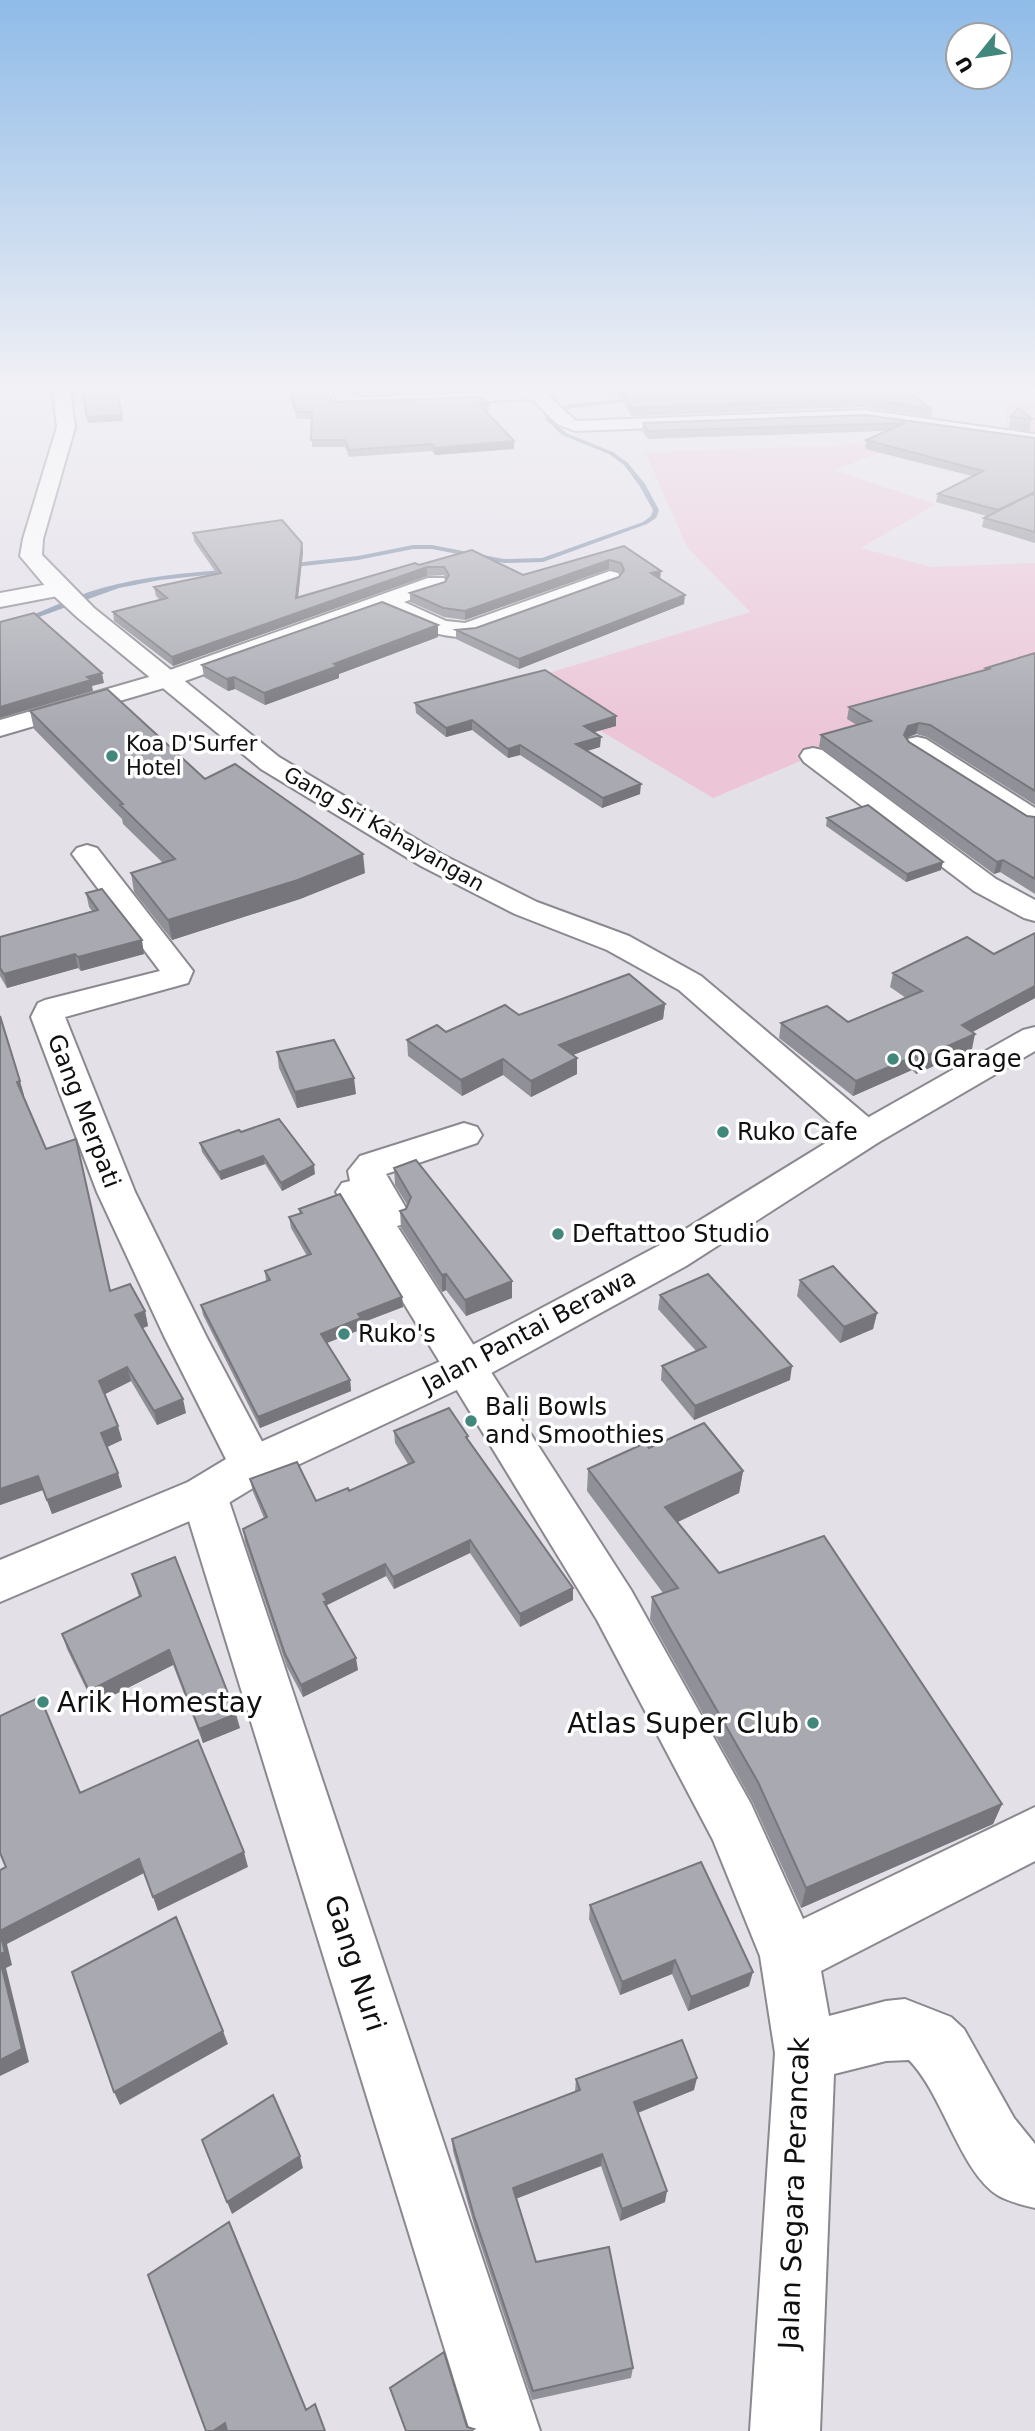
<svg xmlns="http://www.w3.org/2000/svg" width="1035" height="2431" viewBox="0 0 1035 2431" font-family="'DejaVu Sans',sans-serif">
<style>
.green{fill:#ecc6d7}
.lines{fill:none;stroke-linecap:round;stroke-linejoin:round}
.stream{fill:#7c8ea7;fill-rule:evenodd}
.minor-casing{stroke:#8b8890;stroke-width:4}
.tertiary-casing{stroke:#8b8890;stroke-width:4}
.minor{fill:#fff;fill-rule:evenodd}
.tertiary{fill:#fff;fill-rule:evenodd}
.wall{fill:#909198}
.shaded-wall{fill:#76767c}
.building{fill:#a8a9b1;stroke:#76767c;stroke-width:2}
.poi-dot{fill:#42877b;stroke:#fff;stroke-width:2.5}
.labels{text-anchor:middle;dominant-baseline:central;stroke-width:7;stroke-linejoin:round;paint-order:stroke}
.far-poi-label{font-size:21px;fill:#100f11;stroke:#fff;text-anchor:start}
.far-street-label{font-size:21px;fill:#100f11;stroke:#fff}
.poi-label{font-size:24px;fill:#100f11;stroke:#fff;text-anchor:start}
.street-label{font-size:24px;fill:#100f11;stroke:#fff}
.near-poi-label{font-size:28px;fill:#100f11;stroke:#fff;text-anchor:start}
.near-street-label{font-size:28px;fill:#100f11;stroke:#fff}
</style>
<rect width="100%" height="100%" fill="#e3e0e8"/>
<path class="green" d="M1035,402V442L1007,437L1006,403Z
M906,443L833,470L936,504L861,548L931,567L1035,563V662L713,798L519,682L750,612L687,547L645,452Z"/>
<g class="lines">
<path class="stream" d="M638,398L636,401L572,408L551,414V419L566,433L613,452L628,463L645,484L659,510L656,518L647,524L543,562L504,563L432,549H413L358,560L285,568L282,566L285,564L358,556L413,545H432L504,559L542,558L643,522L651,516L653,510L639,485L624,465L609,454L562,435L545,419L546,412L571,404Z
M232,569L235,571L234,572L160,580L119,588L0,631V627C35,616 67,598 102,588C144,576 189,573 232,569Z"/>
<defs>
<path id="minor" d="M333,391H350L352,395L359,397L543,391L576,421L864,410L1035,434V444L864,420L575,431L557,424L532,399L359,407L339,403Z
M610,571L618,573L621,578L618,583L475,635C444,643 410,623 384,609L174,685L0,736V720L156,675L428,578H444L447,583L444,588L404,602L446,621L465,623Z
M60,582L68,584L71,589L68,594L0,607V593Z
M917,737L926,739L1035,808V828L1025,826L908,751L904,745L908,739Z
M813,748L822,750L996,879L1035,900V921L1024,918L974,891L804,762L800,756L804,750Z
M87,845L97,848L193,971L188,983L65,1017L135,1192L206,1336L275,1466L268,1479L252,1484L236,1479L164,1336L97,1192L31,1017L38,1003L45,1000L160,971L72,854L77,848Z
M1035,1027V1051L879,1142L866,1146L853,1142L848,1134L853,1126L1023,1030Z
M464,1123L477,1127L482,1135L477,1143L386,1174L410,1215L405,1224L397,1226L631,1590L751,1804L803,1919L1035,1807V1861L821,1971L829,2016L886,2001L905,1999L951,2017L964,2029L1014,2118L1035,2144V2208C1023,2205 1010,2202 999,2196C961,2174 943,2094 909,2060L886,2061L834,2074L820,2431H750L775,2053L760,1956L713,1840L597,1620L336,1192L342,1183L350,1181L348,1171L360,1156Z
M204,1476L220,1482L227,1495L540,2431H470L181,1495L188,1482Z"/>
<path id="tertiary" d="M53,391H70L75,427L43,539L42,555L94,608L279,757L441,854L537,902L629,936L701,976L879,1126L884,1134L879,1142L686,1266L482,1378L268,1479L220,1508L0,1602V1560L188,1482L236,1453L452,1356L658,1246L842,1133L679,990L607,950L515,914L421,866L261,769L78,618L52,594L20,556L23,539L57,427Z"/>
</defs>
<use href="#minor" class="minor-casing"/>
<use href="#tertiary" class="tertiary-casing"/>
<use href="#minor" class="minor"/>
<use href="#tertiary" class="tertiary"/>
</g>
<path class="wall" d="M288,391H326L332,402L489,404V411H485L514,449L435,455L432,451L349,457L345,447H312V419H297Z
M609,391H907L932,409L931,417L864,407L632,416L625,406V404Z
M865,415L1035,438V543L982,527L984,518L987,516L936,502L938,494L972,476L865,449L866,440L886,431L648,439L642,431L643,423Z
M1011,417L1032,419L1029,431L1009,428Z
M193,533L302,543L303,552L298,597L419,565L472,550L523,575L624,546L660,579L684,604L519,669L456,639V630L476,628L619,577L621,574L620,572L609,569L465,620L444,617L410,602V593L445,582L446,579L444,575L427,576L173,666L114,621L113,612L160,600L156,596L154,587L217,574L194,541Z
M438,637L339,674V678L265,705L235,689L228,691L204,677L202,665Z
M1035,653V805L927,737L916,734L906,738L909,742L1027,816L1035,817V894L1000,872L994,874L819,747L821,735L857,725L847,719L849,707L986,670V668Z
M415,703L616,726L594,732L600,747L587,751L640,794L602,808L520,755L508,758L472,730L446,737L416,713Z
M30,711L205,779L365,873L300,899L172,940L134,892L131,873L163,863L123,824L122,819L34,729Z
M827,818L941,870L906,882L826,826Z
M86,893L144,954L81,971L78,968L7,988L0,976V937L92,911L89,907Z
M1035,933V998L972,1032V1049L916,1074L912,1070L853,1096L779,1038L781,1023L848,1022L906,998L890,987L893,973L994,954Z
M665,1004L663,1019L573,1055L577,1058V1074L531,1097L503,1075L462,1096L408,1056L407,1040L519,1015Z
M0,1016L23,1095L46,1149L110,1291L145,1311L148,1326L142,1328L186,1413L157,1425L131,1381L105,1394L122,1440L107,1447L122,1487L52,1514L43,1490L0,1505Z
M277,1052L356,1094L297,1108L279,1068Z
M241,1132L315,1174L282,1191L265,1164L221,1180L202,1152L200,1143Z
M394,1168L512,1281V1298L466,1316L446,1290L442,1292L401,1228L400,1211L406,1209L408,1206L395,1185Z
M299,1209L402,1297L403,1307L361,1323L362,1329L326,1343L350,1380L351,1391L260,1428L203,1315L201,1305L266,1281L265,1271L307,1256L291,1228L289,1217L300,1214Z
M800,1280L877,1313L873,1329L840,1343L797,1296Z
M660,1295L790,1380L694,1420L661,1380L662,1366L696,1351L658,1309Z
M394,1431L468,1436V1441L573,1588V1600L520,1627L470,1553L394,1589L386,1576L327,1605L358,1670L303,1697L287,1667L245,1542L243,1529L264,1518L253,1492L250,1479L316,1501L349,1491L408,1464L395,1443Z
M649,1448L743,1471L739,1493L677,1522L719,1573L1002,1804L993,1824L801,1908L753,1803L650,1619L652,1597L663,1593L587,1491L588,1469Z
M132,1574L240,1728L203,1743L173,1665L94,1705L67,1649L62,1634L139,1597Z
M590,1905L749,1986L688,2011L672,1974L620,1995L589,1919Z
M576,2079L694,2090L638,2113L665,2202L620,2221L601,2166L516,2198L536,2262L633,2368L631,2378L532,2400L475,2228L453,2151L452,2139L575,2092Z"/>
<path class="shaded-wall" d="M122,415L123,421L88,423L87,417Z
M514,441V449L435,455L434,448Z
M302,543L303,552L297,607L296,598Z
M609,560V569L465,620V611Z
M427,567V576L173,666L172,657Z
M661,571L660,580L651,573Z
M685,595L684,604L519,669V659Z
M438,625V637L339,674V678L265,705L264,693L334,664Z
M102,673L104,683L92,686L93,691L0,718V707L87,677Z
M234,677L235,689L228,691L227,679Z
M616,716V726L584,735V726Z
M472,720V730L446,737V728Z
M919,723L916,734L906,738L904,735L908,726Z
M601,737L600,747L576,754V744Z
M520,745V755L508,758V749Z
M641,784L640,794L602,808L603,798Z
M363,854L365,873L300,899L172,940L168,920Z
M1003,860L1000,872L994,874L997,862Z
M943,862L941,870L906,882L907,874Z
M142,940L144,954L81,971L78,957Z
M75,954L78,968L7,988L4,974Z
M1035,986V998L958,1040L962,1025Z
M665,1004L663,1019L558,1061L559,1045Z
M975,1034L972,1049L916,1074L919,1059Z
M915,1056L912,1070L853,1096L856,1081Z
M577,1058V1074L531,1097V1081Z
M503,1059V1075L462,1096L461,1080Z
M354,1078L356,1094L297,1108L295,1092Z
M20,1081L24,1095L21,1096L17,1082Z
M263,1156L265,1164L221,1180L219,1172Z
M314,1165L315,1174L282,1191L281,1183Z
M446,1274V1290L442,1292V1275Z
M512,1281V1298L466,1316L465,1300Z
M402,1297L403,1307L361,1323L362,1329L322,1345L321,1334L358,1314Z
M145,1311L148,1326L138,1330L135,1315Z
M877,1313L873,1329L840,1343L844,1327Z
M792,1366L790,1380L694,1420L695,1406Z
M127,1367L131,1381L103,1395L99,1381Z
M350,1380L351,1391L260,1428L258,1417Z
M183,1399L186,1413L157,1425L154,1411Z
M118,1426L122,1440L105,1448L101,1433Z
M743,1471L739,1493L663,1529L665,1507Z
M118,1473L122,1487L52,1514L47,1500Z
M38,1476L43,1490L0,1505V1489Z
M470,1540V1553L394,1589L393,1577Z
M385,1564L386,1576L327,1605L328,1613L326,1614L323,1594Z
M573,1588V1600L520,1627V1614Z
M169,1650L173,1665L94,1705L89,1691Z
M356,1658L358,1670L303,1697L301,1685Z
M236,1714L240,1728L203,1743L199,1729Z
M1002,1804L993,1824L801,1908L806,1888Z
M244,1852L248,1867L158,1911L153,1897Z
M139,1859L144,1873L7,1944L12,1965L6,1968L29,2062L0,2076V1931Z
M675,1960L672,1974L620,1995L622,1982Z
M753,1972L749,1986L688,2011L691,1997Z
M223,2031L228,2044L120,2105L114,2092Z
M697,2078L694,2090L632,2115L634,2102Z
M602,2154L601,2166L513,2200V2188Z
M300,2156L303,2168L232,2214L227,2202Z
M667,2191L665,2202L620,2221L622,2209Z
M225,2423L229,2431H213Z"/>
<path class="building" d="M82,391H117L122,415L87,417Z
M290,391H326L332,402L481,397L489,404H479L514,441L434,448L432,444L349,450L345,440H311L312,412H297Z
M619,391H907L932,409L865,399L632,408L625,398H628Z
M1018,408L1032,419L1011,417Z
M865,415L1035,438V492L998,510L938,494L983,471L866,440L905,423L648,431L643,423Z
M1032,494L1035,495V532L984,518Z
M282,520L302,543L296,598L415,563L419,565L472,550L523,575L624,546L661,571L651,573L685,595L519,659L456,630L476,628L619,577L624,570L621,563L609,560L465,611L443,608L410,593L445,582L449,575L444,567H427L172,657L113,612L167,598L154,587L221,573L193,533Z
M382,602L438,625L334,664L338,666L264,693L234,677L227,679L202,665Z
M34,613L102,673L87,677L91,680L0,707V622Z
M1035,653V791L930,725L919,723L908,726L904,735L909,742L1027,816L1035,817V879L1003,860L997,862L821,735L871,721L849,707L989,669L986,668Z
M545,670L616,716L584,726L601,737L576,744L641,784L603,798L520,745L508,749L472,720L446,728L415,703Z
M107,689L205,779L235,764L363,854L298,880L168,920L131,873L175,859L120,805L123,804L30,711Z
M868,805L943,862L907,874L827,818Z
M102,889L142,940L78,957L75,954L4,974L0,968V937L98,910L86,893Z
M1035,933V986L962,1025L975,1034L919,1059L915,1056L856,1081L781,1023L827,1006L848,1022L922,991L893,973L967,937L994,954Z
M629,974L665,1004L559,1045L577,1058L531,1081L503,1059L461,1080L407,1040L437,1025L446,1032L505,1005L519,1015Z
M0,1016L20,1081L17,1082L46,1149L76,1139L110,1291L130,1284L145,1311L135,1315L183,1399L154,1411L127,1367L99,1381L118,1426L101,1433L118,1473L47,1500L38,1476L0,1489Z
M334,1040L354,1078L295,1092L277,1052Z
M279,1119L314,1165L281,1183L263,1156L219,1172L200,1143L239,1130L241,1132Z
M416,1160L512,1281L465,1300L446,1274L442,1275L400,1211L406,1209L411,1197L394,1168Z
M340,1194L402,1297L358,1314L361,1318L321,1334L350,1380L258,1417L201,1305L270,1280L265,1271L311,1254L289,1217L302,1213L299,1209Z
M833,1266L877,1313L844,1327L800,1280Z
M708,1274L792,1366L695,1406L662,1366L706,1347L660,1295Z
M449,1408L468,1436L466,1437L573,1588L520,1614L470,1540L393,1577L385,1564L323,1594L327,1601L324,1602L356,1658L301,1685L285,1654L243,1529L267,1517L250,1479L297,1462L316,1501L348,1488L349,1491L414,1462L394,1431Z
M704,1423L743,1471L665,1507L719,1573L824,1536L1002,1804L806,1888L758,1782L652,1597L678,1588L588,1469L645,1443L649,1448Z
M175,1557L236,1714L199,1729L169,1650L89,1691L62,1634L141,1596L132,1574Z
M40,1697L80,1793L198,1740L244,1852L153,1897L139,1859L0,1931V1870L6,1867L0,1853V1716Z
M701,1862L753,1972L691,1997L675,1960L622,1982L590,1905Z
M176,1917L223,2031L114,2092L72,1972Z
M0,1933L5,1952L0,1954Z
M0,1960L22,2049L0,2060Z
M682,2040L697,2078L634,2102L667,2191L622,2209L602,2154L513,2188L536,2262L609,2247L633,2368L533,2391L474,2216L452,2139L580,2090L576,2079Z
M273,2095L300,2156L227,2202L202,2140Z
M229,2222L306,2410L315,2404L325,2431H227L225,2423L213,2431H206L148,2275Z
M444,2352L467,2427L474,2429L471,2431H406L390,2388Z"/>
<linearGradient id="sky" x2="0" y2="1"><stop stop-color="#8fbbe8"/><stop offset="0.53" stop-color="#f2f1f5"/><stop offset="1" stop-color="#f2f1f5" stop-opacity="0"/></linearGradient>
<rect width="1035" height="732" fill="url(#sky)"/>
<g class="poi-dot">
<circle cx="112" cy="756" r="7"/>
<circle cx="893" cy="1059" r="7"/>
<circle cx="723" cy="1132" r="7"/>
<circle cx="558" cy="1234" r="7"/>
<circle cx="344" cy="1334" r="7"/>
<circle cx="471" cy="1421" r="7"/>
<circle cx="43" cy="1702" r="7"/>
<circle cx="813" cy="1723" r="7"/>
</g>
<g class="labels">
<g class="far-poi-label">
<text x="126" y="744">Koa D'Surfer<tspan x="126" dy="24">Hotel</tspan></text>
</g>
<g class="far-street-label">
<text transform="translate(384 829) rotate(30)">Gang Sri Kahayangan</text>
</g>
<g class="poi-label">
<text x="907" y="1059">Q Garage</text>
<text x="737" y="1132">Ruko Cafe</text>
<text x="572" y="1234">Deftattoo Studio</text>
<text x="358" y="1334">Ruko's</text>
<text x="485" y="1407">Bali Bowls<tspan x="485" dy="28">and Smoothies</tspan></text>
</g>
<g class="street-label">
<text transform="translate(84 1111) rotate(69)">Gang Merpati</text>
<text transform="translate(529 1331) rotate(-28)">Jalan Pantai Berawa</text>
</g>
<g class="near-poi-label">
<text x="57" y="1702">Arik Homestay</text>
<text x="799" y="1723" text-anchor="end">Atlas Super Club</text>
</g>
<g class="near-street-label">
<text transform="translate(355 1963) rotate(72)">Gang Nuri</text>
<text transform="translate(794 2193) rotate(-88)">Jalan Segara Perancak</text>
</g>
</g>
<g transform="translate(979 56) rotate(240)"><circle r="33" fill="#ffffff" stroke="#9f9fa0" stroke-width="2"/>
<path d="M0-5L12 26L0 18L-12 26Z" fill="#42877b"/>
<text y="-10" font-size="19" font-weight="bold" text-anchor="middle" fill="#100f11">U</text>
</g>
</svg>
